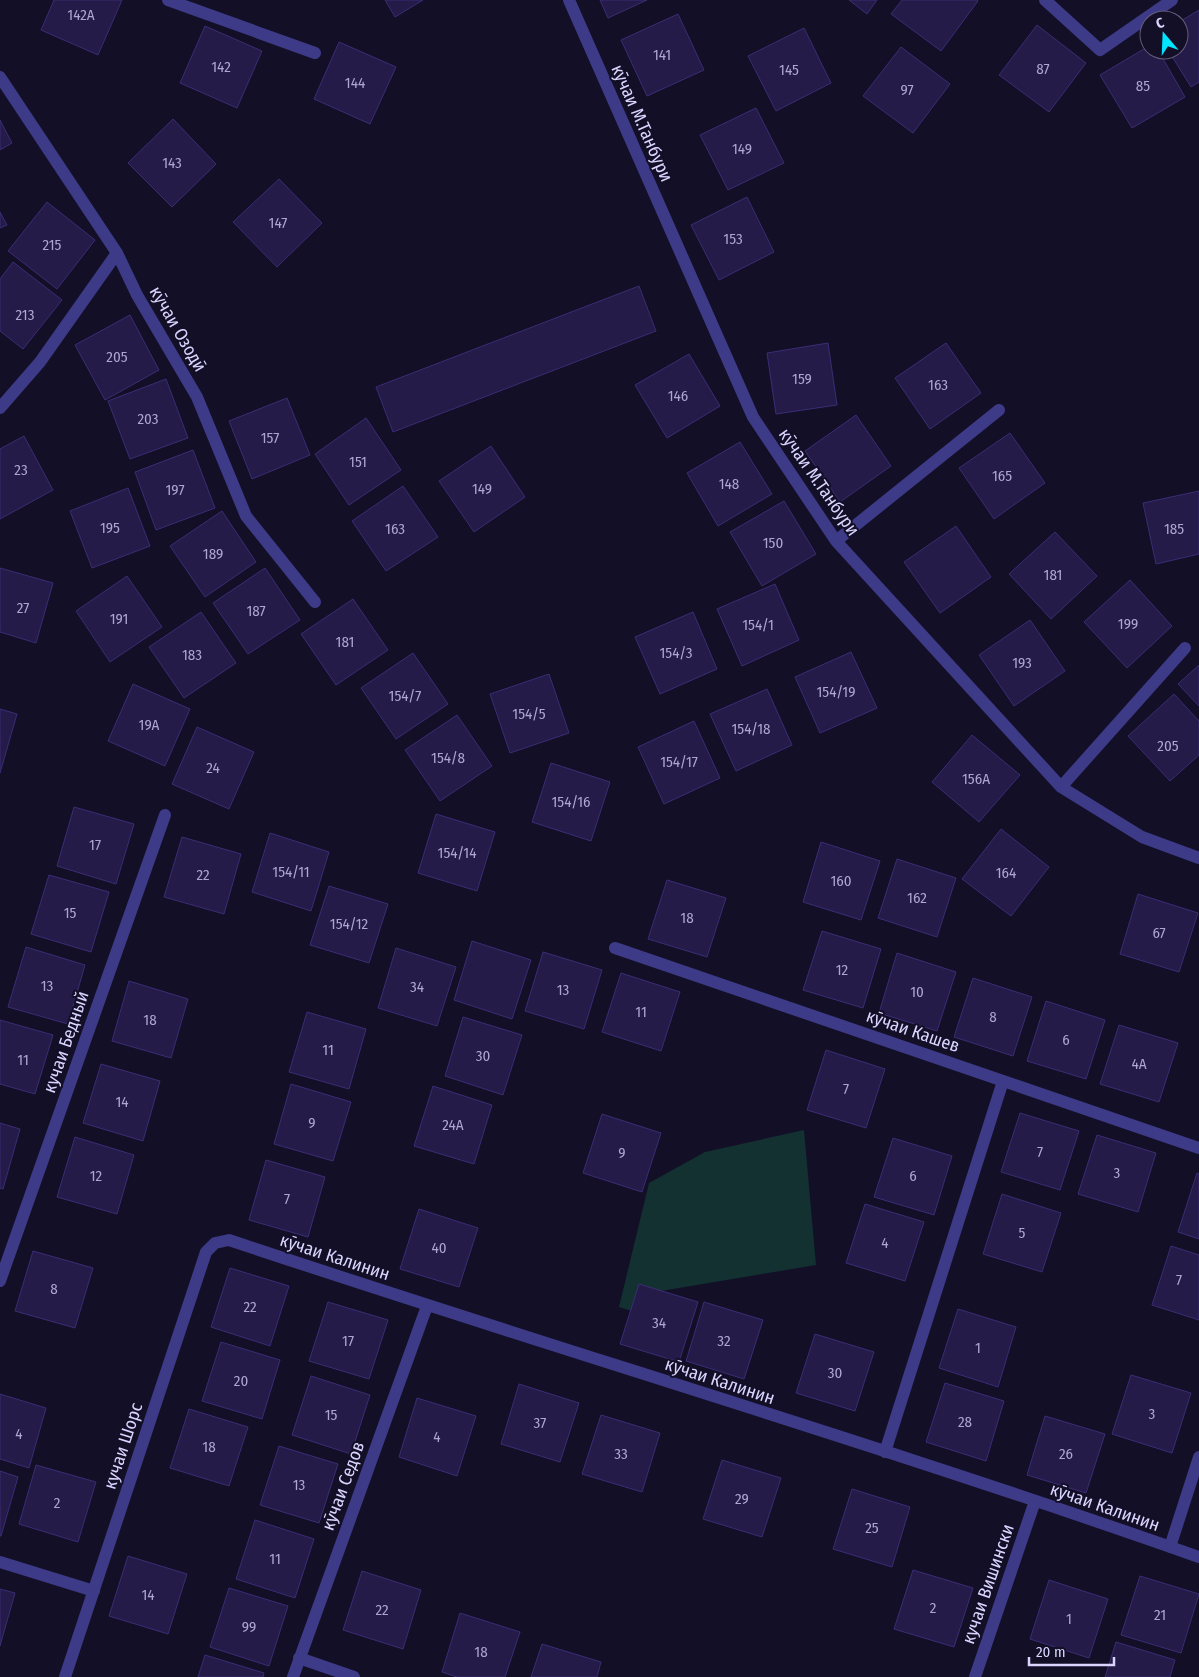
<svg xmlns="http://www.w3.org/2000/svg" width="1199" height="1677" viewBox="0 0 1199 1677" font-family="'Fira Sans Condensed',sans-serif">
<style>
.green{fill:#123130}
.building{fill:#241b48;stroke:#3b2d75}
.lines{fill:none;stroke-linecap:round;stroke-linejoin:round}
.minor{stroke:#3d3a87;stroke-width:12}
.labels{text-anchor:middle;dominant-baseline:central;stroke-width:4;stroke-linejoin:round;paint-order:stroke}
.number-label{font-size:15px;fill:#aca6d1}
.street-label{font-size:18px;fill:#dad5ff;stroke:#130f27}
</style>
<rect width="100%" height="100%" fill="#130f27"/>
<path class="green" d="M804,1130L816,1265L661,1291L654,1318L619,1307L649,1183L705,1152Z"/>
<path class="building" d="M54,0H122L98,55L41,30Z
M385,0H423L395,17Z
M600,0H647L608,18Z
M849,0H877L867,14Z
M902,0H977L978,1L941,51L891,14Z
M1199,10V82L1191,87L1168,50H1179V22Z
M678,14L704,70L647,96L621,40Z
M1037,25L1086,63L1049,112L999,75Z
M205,26L262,51L237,108L180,83Z
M804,28L831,83L776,111L748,56Z
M339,42L396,67L370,124L314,99Z
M1149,46V50H1158L1185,97L1132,128L1100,75Z
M901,47L950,84L913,133L863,96Z
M756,108L784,163L728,190L700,135Z
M173,119L216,164L172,207L128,163Z
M0,120L12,143L0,150Z
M279,179L322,223L277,267L233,222Z
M747,197L774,252L719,280L691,225Z
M47,202L95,240L57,289L8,251Z
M0,212L7,225L0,228Z
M13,262L62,300L23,349L0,331V279Z
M639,286L656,331L393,432L376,387Z
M130,315L159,370L105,400L75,345Z
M828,343L837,405L776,414L767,353Z
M946,343L981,393L930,429L895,378Z
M689,354L720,406L667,438L635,385Z
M166,379L188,438L130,459L108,401Z
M287,398L310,455L252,479L229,421Z
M856,415L891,466L840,502L805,451Z
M366,418L401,470L349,505L315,454Z
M1010,433L1045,483L994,519L959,468Z
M24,436L53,490L0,519V449Z
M740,442L772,494L718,526L687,473Z
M491,446L525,497L474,532L439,481Z
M193,450L215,508L156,530L135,472Z
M403,486L438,537L386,571L352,521Z
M128,488L150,546L92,568L70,511Z
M1199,491V554L1156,564L1143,503Z
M784,501L816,554L762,586L730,532Z
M222,511L256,562L205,597L170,546Z
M956,526L991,577L940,613L904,562Z
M1055,532L1097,576L1051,619L1009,574Z
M0,568L53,583L36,643L0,632Z
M265,568L300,620L248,654L213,603Z
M127,576L162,627L110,662L76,611Z
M1130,580L1172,626L1127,668L1084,622Z
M775,584L799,640L742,666L717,609Z
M353,599L388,650L336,685L301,634Z
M201,612L236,663L184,698L149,647Z
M693,612L717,669L660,694L635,637Z
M1030,620L1065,671L1014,706L979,655Z
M851,652L877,708L820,733L795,677Z
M413,653L448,704L396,739L361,688Z
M1199,665V706L1178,684Z
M549,674L569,733L510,753L490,694Z
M133,684L190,709L165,766L108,741Z
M767,689L792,745L736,771L710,714Z
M1174,694L1199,721V755L1170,781L1128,736Z
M0,709L17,714L0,773Z
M457,715L492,766L440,801L405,750Z
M694,721L720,778L664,804L638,747Z
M197,727L254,752L229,809L172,784Z
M972,735L1020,775L979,822L932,782Z
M551,763L610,782L591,841L532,822Z
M74,807L134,824L116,884L57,866Z
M436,814L495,832L477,891L418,873Z
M1001,829L1049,867L1011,916L962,879Z
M270,833L329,852L311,911L252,892Z
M182,837L241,854L224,914L164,897Z
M821,842L880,861L861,920L803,902Z
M897,859L956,878L937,937L878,918Z
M49,875L109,892L91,952L31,934Z
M667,880L726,898L707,957L648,939Z
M329,886L388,904L369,963L310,945Z
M1138,894L1198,913L1179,972L1120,954Z
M822,931L881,949L863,1008L803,990Z
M472,941L531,960L512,1019L454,1000Z
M26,947L85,965L68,1024L8,1007Z
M396,948L456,967L437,1026L378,1008Z
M543,952L602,970L584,1029L525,1011Z
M897,953L956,972L937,1031L879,1013Z
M621,973L680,992L661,1051L602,1032Z
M973,978L1032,997L1013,1056L954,1037Z
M129,981L188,999L171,1058L112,1041Z
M1046,1001L1105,1020L1086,1079L1027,1061Z
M307,1012L366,1029L349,1089L289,1072Z
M463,1017L522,1035L503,1095L445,1076Z
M0,1020L53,1035L35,1094L0,1084Z
M1119,1025L1178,1043L1159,1102L1100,1084Z
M826,1050L885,1069L866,1128L807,1110Z
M101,1064L160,1081L143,1141L83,1123Z
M291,1084L351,1102L333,1161L274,1144Z
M433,1086L492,1105L474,1164L414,1146Z
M1020,1113L1079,1131L1060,1190L1001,1172Z
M602,1114L661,1133L642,1192L583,1173Z
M0,1123L20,1129L3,1189L0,1188Z
M1097,1135L1156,1153L1138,1212L1078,1194Z
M75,1137L134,1155L117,1214L57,1197Z
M893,1138L952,1156L934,1215L874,1197Z
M266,1160L325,1177L308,1237L249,1220Z
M1197,1173L1199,1174V1239L1178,1232Z
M1002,1194L1061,1213L1042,1272L983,1254Z
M865,1204L924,1222L905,1281L846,1263Z
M419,1209L478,1228L459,1287L400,1269Z
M1171,1246L1199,1255V1320L1152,1305Z
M33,1251L93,1268L75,1328L15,1311Z
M230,1268L289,1286L270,1346L211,1327Z
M639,1284L698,1302L679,1362L620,1344Z
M328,1302L388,1320L369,1379L309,1361Z
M704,1302L763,1320L744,1379L686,1361Z
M958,1309L1016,1327L998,1387L939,1368Z
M815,1334L874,1352L855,1411L796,1393Z
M221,1342L280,1360L262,1419L202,1401Z
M1131,1375L1191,1393L1172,1453L1112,1434Z
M311,1376L370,1395L351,1454L292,1435Z
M945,1383L1004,1401L986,1461L926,1442Z
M519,1384L579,1403L560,1462L501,1444Z
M0,1394L46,1408L29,1468L0,1459Z
M417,1398L476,1416L457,1476L399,1457Z
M189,1409L248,1427L229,1486L170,1468Z
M601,1415L660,1433L642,1492L582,1474Z
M1045,1416L1105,1434L1086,1493L1027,1475Z
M279,1446L338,1464L319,1523L260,1505Z
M722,1460L781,1478L762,1537L703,1519Z
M36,1465L96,1482L78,1542L19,1524Z
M0,1471L18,1477L1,1536H0Z
M852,1489L910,1507L892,1567L833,1549Z
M255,1520L314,1539L295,1598L236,1579Z
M128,1556L187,1574L168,1634L109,1616Z
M913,1570L973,1588L954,1647L894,1629Z
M362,1571L421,1590L403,1649L343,1630Z
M1140,1576L1199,1594L1181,1653L1121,1635Z
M1049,1580L1108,1599L1089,1658L1030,1639Z
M229,1588L288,1606L269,1666L210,1647Z
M0,1589L15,1593L0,1646Z
M460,1613L520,1632L505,1677H457L442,1672Z
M1116,1642L1175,1660L1170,1677H1105Z
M542,1644L601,1662L597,1677H531Z
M205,1655L264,1673L263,1677H198Z"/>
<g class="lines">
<path class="minor" d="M168,0L315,53
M569,0L753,417L836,541L1061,787L1142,837L1199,858
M1045,0L1100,50L1172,0
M0,77L117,253L137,295L197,397L246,516L315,602
M0,408L40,362L117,253
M836,541L999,410
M1061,787L1185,648
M615,948L1199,1148
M0,1281L165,815
M885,1452L1003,1081
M1170,1547L1199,1457
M0,1562L94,1591
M299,1658L354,1677
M65,1677L206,1252L215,1243L229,1240C552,1348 879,1444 1199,1557
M293,1677L427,1306
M975,1677L1035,1501"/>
</g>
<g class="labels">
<g class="number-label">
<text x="81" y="15">142А</text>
<text x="662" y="55">141</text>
<text x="221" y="67">142</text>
<text x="1043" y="69">87</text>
<text x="789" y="70">145</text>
<text x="355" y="83">144</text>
<text x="1143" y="86">85</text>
<text x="907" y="90">97</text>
<text x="742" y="149">149</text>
<text x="172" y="163">143</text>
<text x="278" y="223">147</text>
<text x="733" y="239">153</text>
<text x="52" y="245">215</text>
<text x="25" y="315">213</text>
<text x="117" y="357">205</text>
<text x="802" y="379">159</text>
<text x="938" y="385">163</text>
<text x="678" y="396">146</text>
<text x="148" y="419">203</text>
<text x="270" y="438">157</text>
<text x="358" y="462">151</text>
<text x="21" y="470">23</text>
<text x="1002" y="476">165</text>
<text x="729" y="484">148</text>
<text x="482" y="489">149</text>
<text x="175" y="490">197</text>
<text x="110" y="528">195</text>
<text x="395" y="529">163</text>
<text x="1174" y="529">185</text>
<text x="773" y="543">150</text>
<text x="213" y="554">189</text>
<text x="1053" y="575">181</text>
<text x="23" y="608">27</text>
<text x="256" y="611">187</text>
<text x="119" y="619">191</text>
<text x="1128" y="624">199</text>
<text x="758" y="625">154/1</text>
<text x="345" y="642">181</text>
<text x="676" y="653">154/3</text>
<text x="192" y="655">183</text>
<text x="1022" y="663">193</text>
<text x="836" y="692">154/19</text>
<text x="405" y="696">154/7</text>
<text x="529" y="714">154/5</text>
<text x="149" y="725">19А</text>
<text x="751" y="729">154/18</text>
<text x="1168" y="746">205</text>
<text x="448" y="758">154/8</text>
<text x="679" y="762">154/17</text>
<text x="213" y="768">24</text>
<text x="976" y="779">156А</text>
<text x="571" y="802">154/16</text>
<text x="95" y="845">17</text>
<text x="457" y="853">154/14</text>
<text x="291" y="872">154/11</text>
<text x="1006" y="873">164</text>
<text x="203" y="875">22</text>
<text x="841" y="881">160</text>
<text x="917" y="898">162</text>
<text x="70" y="913">15</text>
<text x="687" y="918">18</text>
<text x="349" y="924">154/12</text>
<text x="1159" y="933">67</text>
<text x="842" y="970">12</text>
<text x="47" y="986">13</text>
<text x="417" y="987">34</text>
<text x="563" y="990">13</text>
<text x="917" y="992">10</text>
<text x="641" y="1012">11</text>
<text x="993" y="1017">8</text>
<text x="150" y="1020">18</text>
<text x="1066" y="1040">6</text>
<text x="328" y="1050">11</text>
<text x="483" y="1056">30</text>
<text x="23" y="1060">11</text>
<text x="1139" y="1064">4А</text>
<text x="846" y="1089">7</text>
<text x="122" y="1102">14</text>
<text x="312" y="1123">9</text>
<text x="453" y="1125">24А</text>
<text x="1040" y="1152">7</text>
<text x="622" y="1153">9</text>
<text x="1117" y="1173">3</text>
<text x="96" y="1176">12</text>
<text x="913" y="1176">6</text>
<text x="287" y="1199">7</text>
<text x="1022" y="1233">5</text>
<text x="885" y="1243">4</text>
<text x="439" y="1248">40</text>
<text x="1179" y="1280">7</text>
<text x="54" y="1289">8</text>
<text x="250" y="1307">22</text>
<text x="659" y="1323">34</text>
<text x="348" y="1341">17</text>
<text x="724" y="1341">32</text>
<text x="978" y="1348">1</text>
<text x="835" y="1373">30</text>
<text x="241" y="1381">20</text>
<text x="1152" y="1414">3</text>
<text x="331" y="1415">15</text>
<text x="965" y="1422">28</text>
<text x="540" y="1423">37</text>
<text x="19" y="1434">4</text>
<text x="437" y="1437">4</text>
<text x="209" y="1447">18</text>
<text x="621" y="1454">33</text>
<text x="1066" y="1454">26</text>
<text x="299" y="1485">13</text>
<text x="742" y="1499">29</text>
<text x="57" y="1503">2</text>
<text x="872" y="1528">25</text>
<text x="275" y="1559">11</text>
<text x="148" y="1595">14</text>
<text x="933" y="1608">2</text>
<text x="382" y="1610">22</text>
<text x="1160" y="1615">21</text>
<text x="1069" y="1619">1</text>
<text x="249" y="1627">99</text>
<text x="481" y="1652">18</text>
</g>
<g class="street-label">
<text transform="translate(642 123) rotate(66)">кӯчаи М.Танбури</text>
<text transform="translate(178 329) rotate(60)">кӯчаи Озодӣ</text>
<text transform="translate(819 482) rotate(55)">кӯчаи М.Танбури</text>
<text transform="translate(913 1031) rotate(19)">кӯчаи Кашев</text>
<text transform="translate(66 1042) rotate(-71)">кучаи Бедный</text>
<text transform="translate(335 1257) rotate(18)">кӯчаи Калинин</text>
<text transform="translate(720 1381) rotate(18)">кӯчаи Калинин</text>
<text transform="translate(123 1446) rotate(-72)">кучаи Шорс</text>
<text transform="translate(343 1486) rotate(-70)">кӯчаи Седов</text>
<text transform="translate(1105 1507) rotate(19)">кӯчаи Калинин</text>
<text transform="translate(988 1584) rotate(-71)">кучаи Вишински</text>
</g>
</g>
<g transform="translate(1164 35) rotate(341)"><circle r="24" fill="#130f27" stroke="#635e7d"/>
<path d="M0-4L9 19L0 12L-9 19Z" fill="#01e4ff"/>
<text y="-8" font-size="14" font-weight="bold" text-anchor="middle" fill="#dad5ff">С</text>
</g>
<path d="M1029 1657v8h85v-8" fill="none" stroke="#dad5ff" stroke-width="2.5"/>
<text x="1036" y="1657" font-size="15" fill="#dad5ff" stroke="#130f27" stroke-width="4" paint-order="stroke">20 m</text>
</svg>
